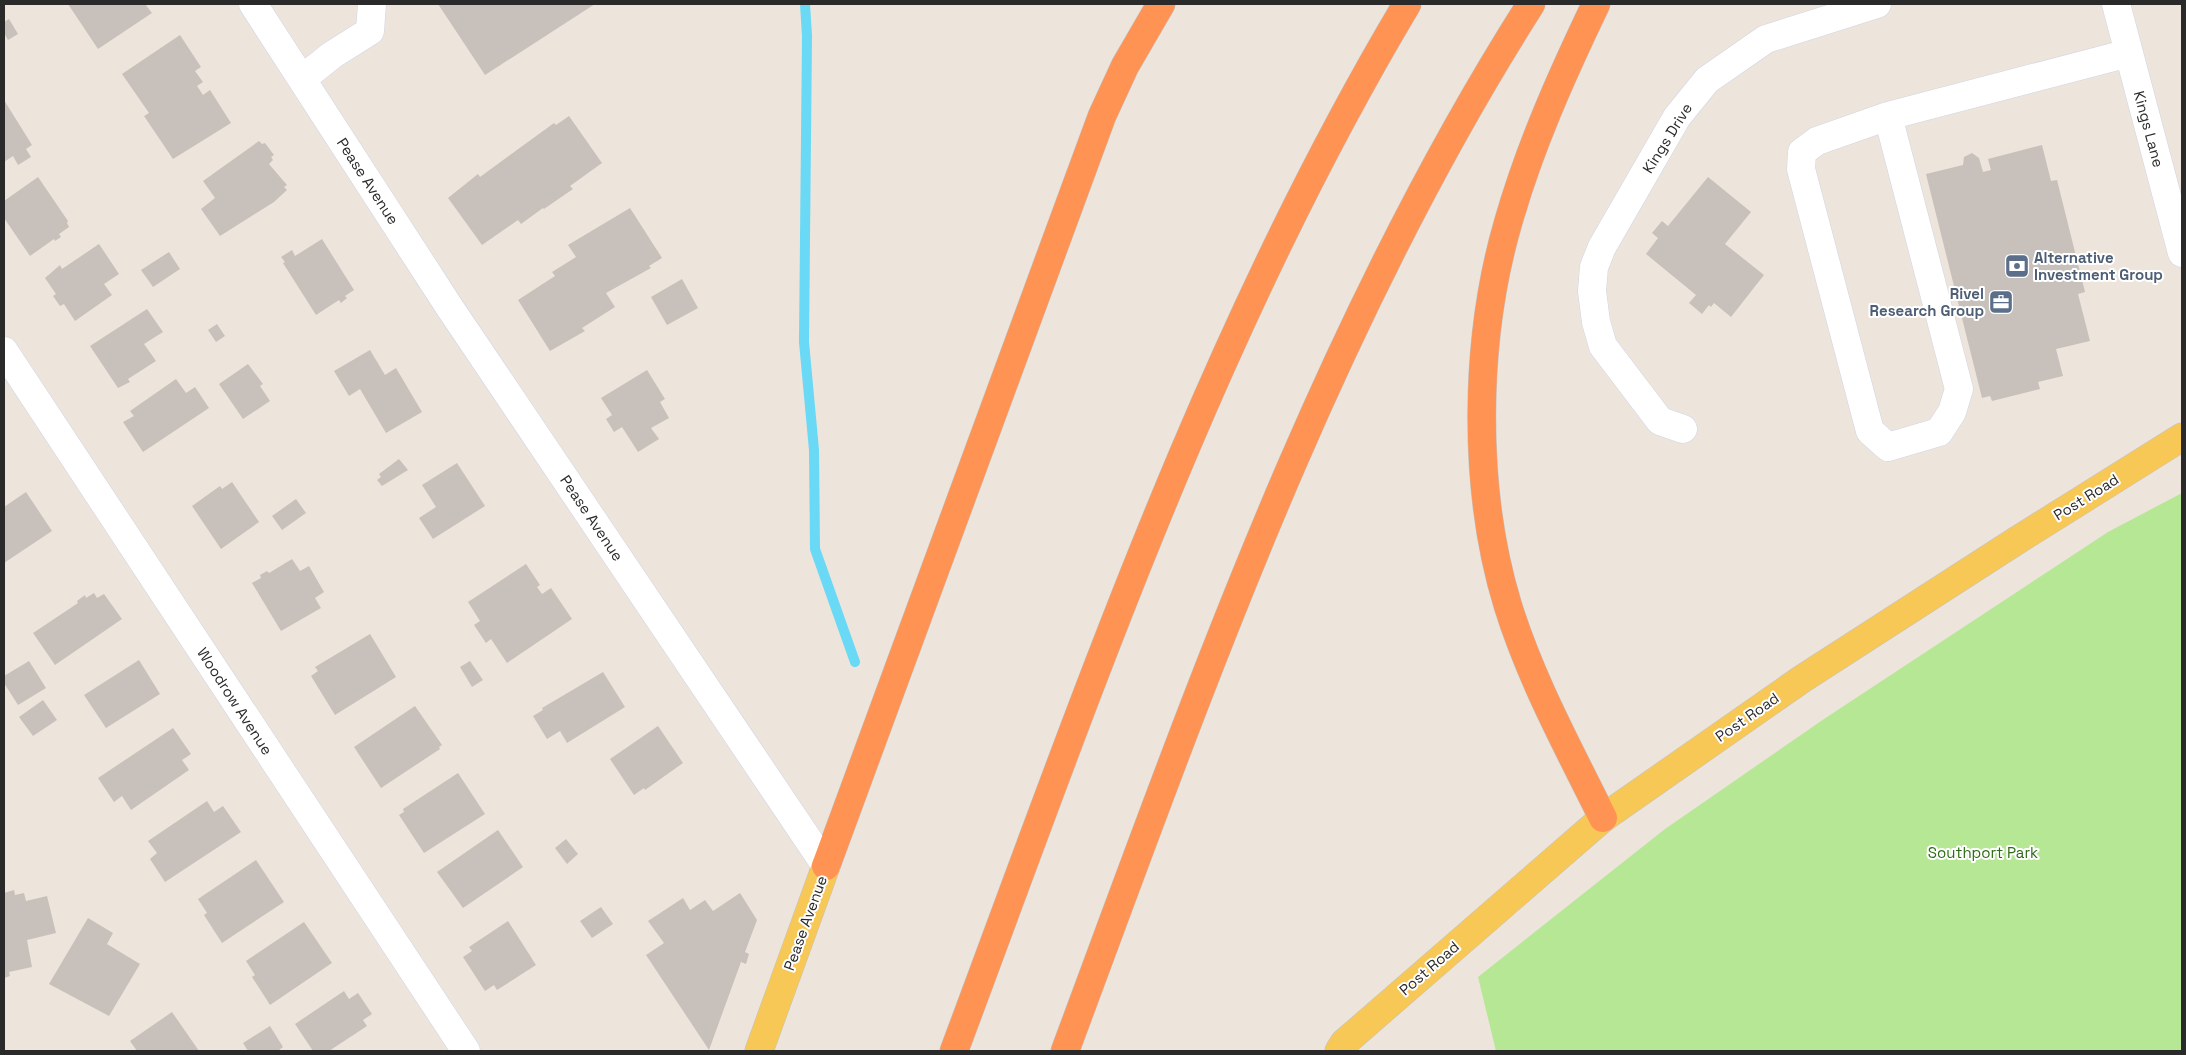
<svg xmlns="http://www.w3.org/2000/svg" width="2186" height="1055" viewBox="0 0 2186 1055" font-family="'Space Grotesk',sans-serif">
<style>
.green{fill:#b6e795}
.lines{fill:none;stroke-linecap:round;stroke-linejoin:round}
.stream{stroke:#69d9f5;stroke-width:10}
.building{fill:#c8c1bb}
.minor-casing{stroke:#d1d5e4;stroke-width:29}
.major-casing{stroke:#c3c3c3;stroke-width:29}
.highway-casing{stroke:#c3c3c3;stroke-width:29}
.minor{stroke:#fff;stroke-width:28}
.major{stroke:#f8c856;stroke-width:28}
.highway{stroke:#ff9354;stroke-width:28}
.labels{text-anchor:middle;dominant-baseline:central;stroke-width:4;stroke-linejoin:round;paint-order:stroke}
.street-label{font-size:15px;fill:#2a2a2a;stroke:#fff}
.service-label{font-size:15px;font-weight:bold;fill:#4e5e75;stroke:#fff;text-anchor:start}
.park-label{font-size:15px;fill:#2d6b16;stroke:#fff}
</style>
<rect width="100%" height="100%" fill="#ede4db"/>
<path class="green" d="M2182,493V1051H1496L1478,977L1665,829L1824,719L2108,532Z"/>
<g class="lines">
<path class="stream" d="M805,4L807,36L804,342L814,450L815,549L855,662"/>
</g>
<path class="building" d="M68,4H145L152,13L98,49Z
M438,4H595L485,75Z
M9,19L18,34L8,40L4,33V22Z
M180,35L201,67L195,71L203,82L197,86L203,95L210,90L231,123L173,159L144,116L149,113L122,74Z
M4,100L32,145L26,149L31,157L18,165L13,156L4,162Z
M569,116L602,163L570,186L573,189L544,209L543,208L521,224L518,220L482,245L448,198L478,174L480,177L554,123L556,125Z
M259,141L262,144L265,143L274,155L271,157L273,160L269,164L287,185L284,187L287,190L274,202L220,236L201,209L215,198L203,181Z
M2042,145L2051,181L2057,180L2085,292L2078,294L2090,341L2056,349L2063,376L2038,382L2040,389L1992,401L1990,396L1982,398L1926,174L1963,165L1964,157L1972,153L1979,158L1983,172L1991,170L1988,159Z
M38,177L68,221L67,223L69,227L59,234L61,237L55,241L54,239L30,256L4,218V201Z
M1708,177L1751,212L1725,244L1764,275L1731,317L1714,303L1711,307L1709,305L1702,314L1689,303L1696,295L1646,254L1658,238L1652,233L1662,221L1668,226Z
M630,208L662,258L649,266L651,268L606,293L615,307L582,328L585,331L550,351L518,300L555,276L552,272L576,257L568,245Z
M322,239L354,290L345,296L347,298L341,303L339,300L316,315L283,263L285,262L281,257L292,250L295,256Z
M99,244L119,274L104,284L112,295L75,321L64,304L60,306L53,296L56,294L45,278L60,265L62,269Z
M169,252L180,269L153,287L141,270Z
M682,279L698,308L667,325L651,297Z
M147,309L163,332L144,344L156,361L128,379L130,382L118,388L90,346Z
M217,324L225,336L216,342L208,330Z
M370,350L385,375L396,368L422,412L386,433L360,389L349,396L334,371Z
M248,364L263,384L260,386L270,401L243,419L219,384Z
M647,370L665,399L660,402L669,418L651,428L659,439L638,452L622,427L614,432L606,419L612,415L601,398Z
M176,379L186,393L195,387L209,408L143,452L123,422L134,416L130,411Z
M399,459L408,470L382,486L377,480L381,477L379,474Z
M457,463L485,506L433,539L419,518L436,507L422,485Z
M232,482L259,522L221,549L192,506L220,486L222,489Z
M26,492L52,531L4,563V507Z
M296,499L306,513L282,530L272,516Z
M292,559L300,571L309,566L324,592L315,598L321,608L281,631L252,583L261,578L260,575L267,571L269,573Z
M526,564L540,585L537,587L542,594L551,588L572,619L507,663L491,639L486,643L474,625L480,621L468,602Z
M94,593L97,598L104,594L122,619L55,665L33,633L78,603L77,601L85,595L86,598Z
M370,634L396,677L335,715L311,676L318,671L315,667Z
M139,660L160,694L106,728L84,695Z
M29,661L46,688L18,705L4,683V676Z
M470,661L483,680L472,687L460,667Z
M603,672L625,707L567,743L560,731L547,739L533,716L543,710L542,708Z
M43,700L57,720L33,736L19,717Z
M415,706L442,745L439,747L440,749L381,788L354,747Z
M658,726L683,763L645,790L644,788L634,795L610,759Z
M173,728L191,754L182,760L189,770L131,810L122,796L114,802L98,778Z
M458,773L485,814L424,853L399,815L404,812L403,809Z
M207,801L214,812L223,806L241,832L165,882L150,859L157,853L148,841Z
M498,830L523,867L463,908L437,872Z
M566,839L578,854L567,864L555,848Z
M256,860L284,902L222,943L204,915L207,913L198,899Z
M14,890L15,895L24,893L26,901L47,896L56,933L27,940L32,967L9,972L10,976L4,978V893Z
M740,893L757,920L745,952L749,954L746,964L741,962L709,1050L646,955L664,943L648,921L683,898L690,910L705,900L713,911Z
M601,907L613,924L592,938L580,921Z
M88,918L113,933L107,944L140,964L109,1016L49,984Z
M508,921L536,965L497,990L494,985L485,991L463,957L472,951L469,947Z
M304,922L332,963L270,1005L252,977L255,975L246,961Z
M344,991L349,999L358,993L372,1014L363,1020L367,1026L329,1051H313L295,1024Z
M172,1012L199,1051H137L130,1041Z
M270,1026L283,1047L278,1051H248L243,1043Z"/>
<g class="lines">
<defs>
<path id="minor" d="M253,4L450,308L826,866
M2116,4L2182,253
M302,79L332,55L370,31L372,4
M1888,116L1959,389L1952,412L1939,432L1888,447L1870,431L1801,169L1802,152L1817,141L1888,116L2129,53
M4,351L466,1051
M1683,429L1660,421L1603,346L1596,322L1592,291L1594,267L1602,247L1677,117L1707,80L1766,39L1877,4"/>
<path id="major" d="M759,1051L826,866
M1339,1051L1344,1043L1603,818L1802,679L2016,541L2182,437"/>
<path id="highway" d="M1596,4C1562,75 1530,146 1508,223C1474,340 1472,489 1508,606C1531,680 1569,749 1603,818
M826,866L1102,116L1125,66L1161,4
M954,1051C1087,695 1211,332 1407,4
M1065,1051C1198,694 1325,327 1531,4"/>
</defs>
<use href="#minor" class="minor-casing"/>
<use href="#major" class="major-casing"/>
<use href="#highway" class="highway-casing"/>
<use href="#minor" class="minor"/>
<use href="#major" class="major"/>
<use href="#highway" class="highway"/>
</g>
<defs>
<symbol id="bank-square" viewBox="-11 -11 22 22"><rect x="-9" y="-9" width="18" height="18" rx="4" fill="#5c6f8a" stroke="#fff"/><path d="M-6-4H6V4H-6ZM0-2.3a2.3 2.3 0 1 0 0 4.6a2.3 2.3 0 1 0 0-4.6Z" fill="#fff"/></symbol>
<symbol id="office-square" viewBox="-11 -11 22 22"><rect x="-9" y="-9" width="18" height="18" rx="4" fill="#5c6f8a" stroke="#fff"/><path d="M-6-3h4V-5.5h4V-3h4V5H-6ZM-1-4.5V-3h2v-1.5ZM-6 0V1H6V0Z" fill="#fff"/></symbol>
</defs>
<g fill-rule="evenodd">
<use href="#bank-square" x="2003" y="252" width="28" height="28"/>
<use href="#office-square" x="1987" y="288" width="28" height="28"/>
</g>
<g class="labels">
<g class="street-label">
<text transform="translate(2149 129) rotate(75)">Kings Lane</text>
<text transform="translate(1667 138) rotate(-58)">Kings Drive</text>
<text transform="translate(368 181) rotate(57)">Pease Avenue</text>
<text transform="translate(2086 497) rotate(-32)">Post Road</text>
<text transform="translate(592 518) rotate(56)">Pease Avenue</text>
<text transform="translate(235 701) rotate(57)">Woodrow Avenue</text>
<text transform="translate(1747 717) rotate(-35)">Post Road</text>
<text transform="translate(805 923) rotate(-70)">Pease Avenue</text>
<text transform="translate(1429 968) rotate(-41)">Post Road</text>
</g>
<g class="service-label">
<text x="2034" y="257">Alternative<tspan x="2034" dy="17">Investment Group</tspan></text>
<text x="1984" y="293" text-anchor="end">Rivel<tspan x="1984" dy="17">Research Group</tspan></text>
</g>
<g class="park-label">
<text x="1983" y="852">Southport Park</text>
</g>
</g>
<rect width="2186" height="1055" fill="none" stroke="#2a2a2a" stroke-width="10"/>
</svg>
